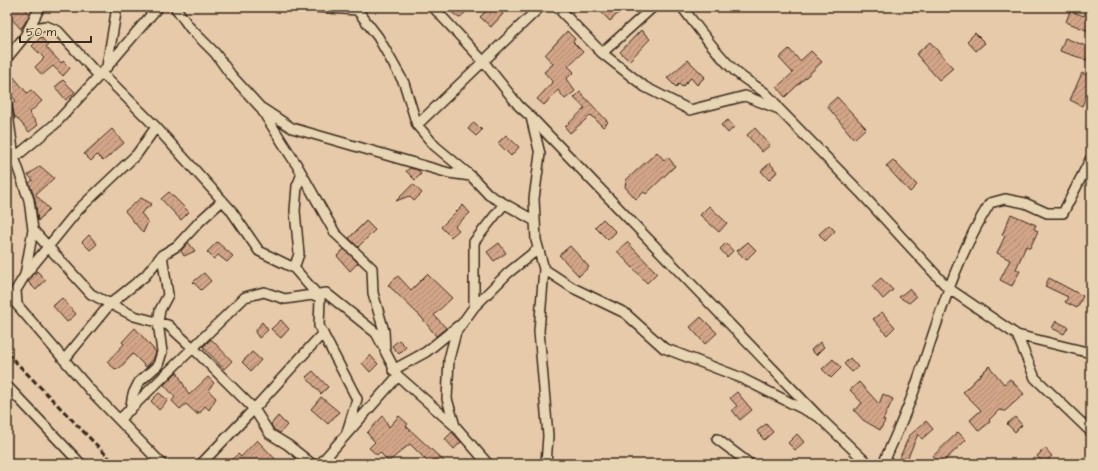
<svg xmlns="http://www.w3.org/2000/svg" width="1098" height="471" viewBox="0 0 1098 471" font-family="'Architects Daughter',sans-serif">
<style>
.building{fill:url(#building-hatch);stroke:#3b2a1e}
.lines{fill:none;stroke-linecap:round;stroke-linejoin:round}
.minor-casing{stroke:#3b2a1e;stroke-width:12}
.minor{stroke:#e8d5b3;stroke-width:9}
.rail{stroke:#3b2a1e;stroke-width:3;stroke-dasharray:6 3;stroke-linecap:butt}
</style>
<defs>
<pattern id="building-hatch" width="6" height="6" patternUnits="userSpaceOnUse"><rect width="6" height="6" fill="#d3a588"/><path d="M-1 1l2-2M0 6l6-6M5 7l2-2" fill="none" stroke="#ac876f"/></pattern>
</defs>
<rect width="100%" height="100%" fill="#e6caa9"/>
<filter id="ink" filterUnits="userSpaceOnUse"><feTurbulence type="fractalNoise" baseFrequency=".025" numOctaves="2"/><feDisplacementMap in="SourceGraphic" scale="8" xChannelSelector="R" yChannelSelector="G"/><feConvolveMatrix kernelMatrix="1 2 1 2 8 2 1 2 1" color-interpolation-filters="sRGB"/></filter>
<g filter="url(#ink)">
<path class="building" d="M7,7H24L30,14L21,29L7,14Z
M455,7H461L466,12L459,18L450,11Z
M490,7H496L503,14L491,27L480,17Z
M596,7H625L610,21Z
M1088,7H1091V32L1066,22L1070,11L1084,16Z
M641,30L650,39L629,61L620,52Z
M567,31L575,39L573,42L583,52L568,66L574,72L566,79L575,91L565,99L558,90L544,105L537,99L551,84L552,81L544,72L553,64L545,55Z
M975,33L985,43L976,51L967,41Z
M41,37L48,45L46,47L61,63L63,61L70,68L63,76L53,66L42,75L35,67L44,58L32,46Z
M1065,38L1091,48L1087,60L1060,51Z
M930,42L953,68L939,80L916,54Z
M789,49L800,61L811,51L822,62L785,97L777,87L793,73L779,58Z
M688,60L705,77L697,85L691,78L682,87L679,84L676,87L667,78Z
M7,69L27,93L31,90L42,101L29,113L38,125L29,132L16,117L15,118L12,105L16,101L7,90Z
M1082,73L1091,77V85L1082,106L1070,100Z
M63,80L75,92L66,100L55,87Z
M580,92L608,122L603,127L591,115L570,133L565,127L585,108L574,98Z
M837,97L866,128L854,139L827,106Z
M728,120L734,127L728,133L721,125Z
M474,122L482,130L476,136L468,129Z
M755,128L770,145L762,152L747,135Z
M112,129L124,143L103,161L97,155L91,161L84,154Z
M506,135L519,147L511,156L498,143Z
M657,152L664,160L668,157L675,166L646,194L644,192L636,199L625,187L626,180Z
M893,160L917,185L910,192L886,166Z
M770,163L777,172L769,180L761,171Z
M40,166L54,178L37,193L36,195L49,209L38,221L35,199L29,183L33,180L28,175Z
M410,168L418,170L421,174L415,180L406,171Z
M413,184L422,193L414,201L409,196L396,201Z
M169,192L189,212L181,220L161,199Z
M141,198L152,204L141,213L148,222L143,233L125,211Z
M463,205L470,213L455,226L459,230L451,237L441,227Z
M709,206L727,223L719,232L700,215Z
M1011,214L1036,225L1034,229L1038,231L1030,248L1026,246L1016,269L1020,271L1012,286L1000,280L1010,260L997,253L1005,236L1002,235Z
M603,219L616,232L608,240L595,227Z
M366,221L375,230L358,247L349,238Z
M829,225L835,231L825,241L819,234Z
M89,235L97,244L90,250L82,242Z
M188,242L195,251L184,256L181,251Z
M217,242L233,256L227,262L218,255L214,259L207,252Z
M627,242L657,273L647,283L617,251Z
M748,242L756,250L746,260L737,251Z
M499,243L506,253L494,261L487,252Z
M726,243L733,251L727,257L720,249Z
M570,246L589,267L579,276L559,255Z
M344,249L358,263L350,271L337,256Z
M37,271L46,280L36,290L28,282Z
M204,273L211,281L201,290L193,282Z
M427,274L452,298L434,315L446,328L436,336L422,318L388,285L398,276L411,290Z
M881,278L893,290L883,299L872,286Z
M1049,278L1083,296L1077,308L1065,302L1068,297L1045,286Z
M909,289L916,297L909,303L899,297Z
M62,298L76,314L67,322L53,306Z
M882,312L895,327L887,335L873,319Z
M701,317L717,333L705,344L690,327Z
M281,320L289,329L281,338L271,329Z
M1056,321L1068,327L1064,334L1052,328Z
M262,322L268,330L259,338L255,332Z
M135,328L156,352L153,360L146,367L133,354L118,370L116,368L115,369L107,362L124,344L122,342Z
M211,339L232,361L224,369L203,347Z
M399,340L406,347L399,354L392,346Z
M820,342L824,347L816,355L811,350Z
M252,352L261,360L251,371L242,362Z
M370,355L378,364L370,372L362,363Z
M850,358L858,367L852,372L844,364Z
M833,359L841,368L831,378L822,369Z
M989,366L1004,384L1010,379L1024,394L1005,411L999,410L989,420L990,422L979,431L970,420L981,410L963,392Z
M313,371L328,387L321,394L306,377Z
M177,372L189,395L208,377L214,383L208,390L216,398L209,410L205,406L200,413L197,411L198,415L186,404L180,409L172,401L175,397L164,385Z
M859,382L879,404L883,394L893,399L883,420L885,421L880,430L863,420L854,410L862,403L850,390Z
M737,392L752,410L740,420L732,410L737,406L730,398Z
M159,393L168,400L159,410L151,401Z
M321,397L339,412L328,424L311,409Z
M278,416L287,425L280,433L274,430L271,424Z
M383,416L389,427L399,416L408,424L406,426L447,464H430L410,444L388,462L380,452L377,455L369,448L375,442L367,433Z
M1015,417L1022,425L1015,432L1007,424Z
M926,421L933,429L922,439L918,434L905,464H897L909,436Z
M766,424L773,432L764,440L757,431Z
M452,432L461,442L454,449L445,439Z
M958,432L966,440L941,464L933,456Z
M797,434L804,442L795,450L788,443Z
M257,440L280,464H227L238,454L241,457Z
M1045,448L1052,456L1044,464L1037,456Z"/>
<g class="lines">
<defs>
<path id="minor" d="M175,7L190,28L215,53L231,75L260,107L292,128L449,173L471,176L489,195L535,221
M315,7L357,10
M355,7L378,37L404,83L417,125L435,146L471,176
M433,7L483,61L519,106L531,117L540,154L534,199L536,240L544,269L539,331L548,436L546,464
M557,7L602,53L645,87L690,110L745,96L779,109
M682,7C699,29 715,52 735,71C751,86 766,88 779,109L860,192L948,288L1017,335L1035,378L1091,432
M602,53L653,7
M7,58L25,36L40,7
M107,66L117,7
M102,73L156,127L230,209L259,251L294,268
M99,76L158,7
M7,107L14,157L29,200L33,230L25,275L16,290L17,305
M260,107L298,167L335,233L372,268L373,293L384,331L385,351L398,376L455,426L488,464
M532,118L819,417
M417,125L540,7
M7,164L55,124L99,76L58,31L46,26L29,29
M302,174L297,186L295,211L299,254L294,268L320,298L319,326L357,399L347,432
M33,230L91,294L134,316L168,325L193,348L254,409L270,434L288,445L312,464
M544,269L573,288L625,313L664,348L739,377L819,417L868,464
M25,275L78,210L137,154L156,127
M7,293L90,390L162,464
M474,307L508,273L538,249
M1017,335L1091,353
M64,360L110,304L145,276L162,255L177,246L200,221L222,201
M393,370L426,352L458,326
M7,386L81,464
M130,410L133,394L139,382L158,365L162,352L158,322L160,310L168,295L162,255
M119,420L245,297L264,292L285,299L326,293L376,333L383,346
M455,426L447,399L449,359L456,332L474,307V242L504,204
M717,439L750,464
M201,464L254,409L323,333
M320,464L398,376
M883,464C894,439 906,414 915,388C937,325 954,260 990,203L1005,199L1025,203L1047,213H1063L1091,158"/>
</defs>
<use href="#minor" class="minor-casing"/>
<use href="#minor" class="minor"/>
<path class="rail" d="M7,353L115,464"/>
</g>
</g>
<rect width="1098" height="471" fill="none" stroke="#e8d5b3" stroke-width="24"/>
<rect x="12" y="12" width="1074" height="447" fill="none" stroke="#3b2a1e" stroke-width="1.5" filter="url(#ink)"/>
<path d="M20 36v6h71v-6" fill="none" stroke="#3b2a1e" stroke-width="2"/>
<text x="26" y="36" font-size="12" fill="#3b2a1e" stroke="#e8d5b3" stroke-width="3" paint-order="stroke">50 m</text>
</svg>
